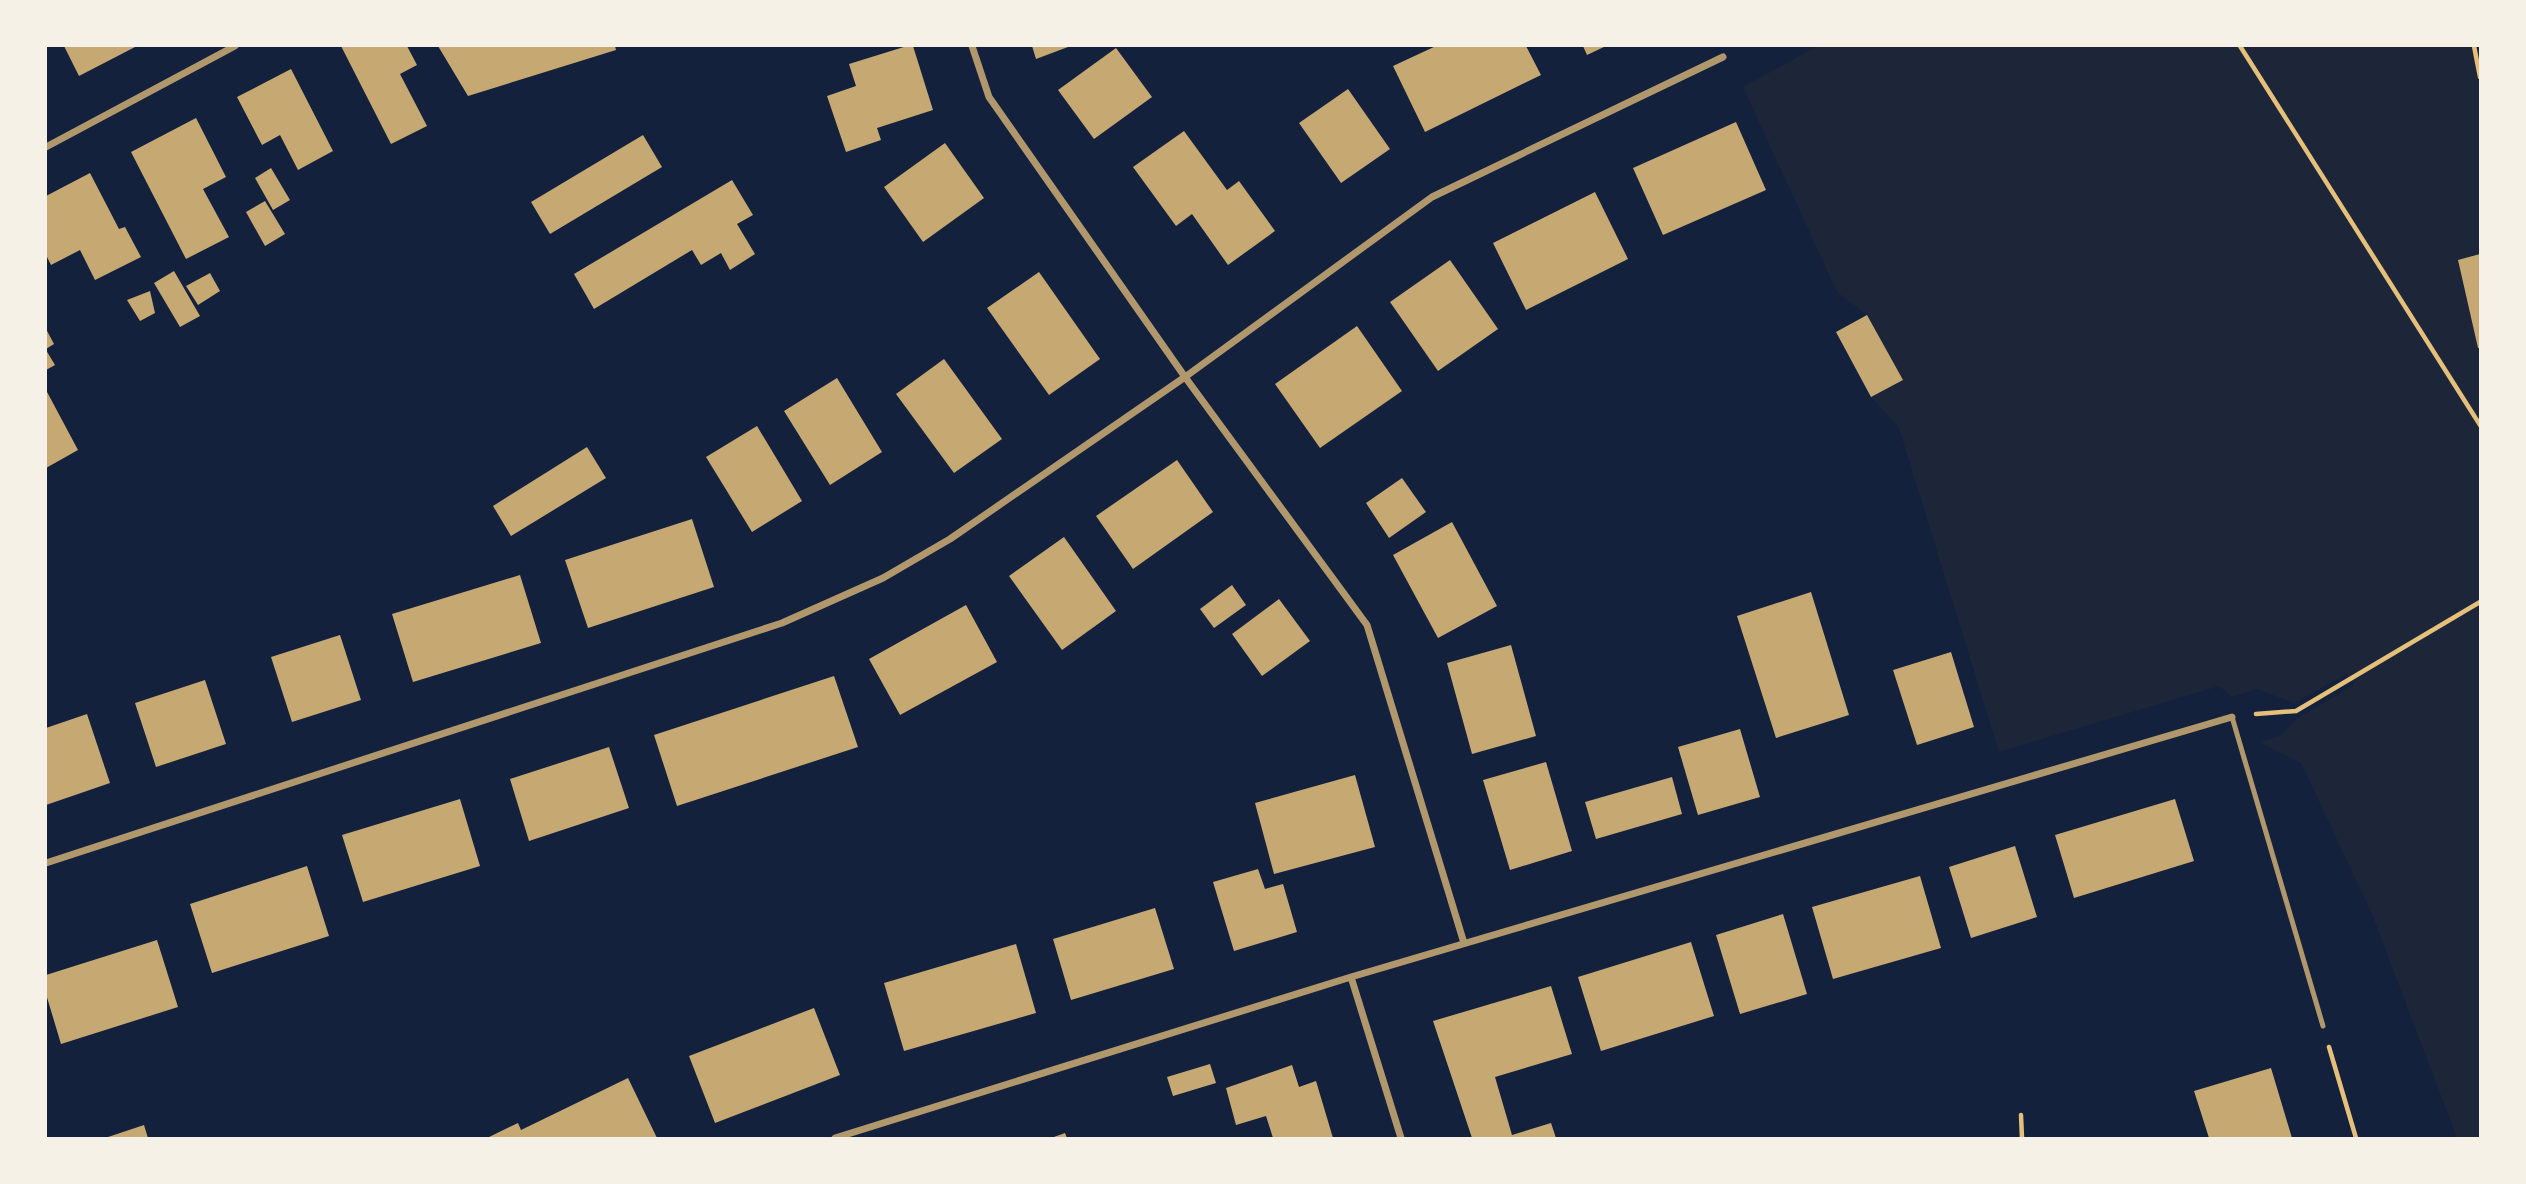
<svg xmlns="http://www.w3.org/2000/svg" width="2526" height="1184" viewBox="0 0 2526 1184" font-family="Signika,sans-serif">
<style>
.green{fill:#1d2539}
.building{fill:#c6a872}
.lines{fill:none;stroke-linecap:round;stroke-linejoin:round}
.path{stroke:#e5c07b;stroke-width:4.5}
.service{stroke:#b1986c;stroke-width:5}
.minor{stroke:#b1986c;stroke-width:7}
</style>
<rect width="100%" height="100%" fill="#14213d"/>
<path class="green" d="M1818,46H2480V1138H2457L2372,914L2301,763L2259,742L2280,736L2298,718L2354,685L2346,674L2294,703L2257,689L2232,697L2219,686L1999,752L1899,428L1871,397L1902,380L1867,315L1837,292L1743,87Z"/>
<path class="building" d="M64,46H137L79,76Z
M341,46H407L417,65L400,74L427,126L391,144Z
M438,46H615L616,50L468,96Z
M907,46H913L933,110L877,128L881,140L846,152L827,96L856,86L849,64Z
M1032,46H1067L1068,47L1036,59Z
M1436,46H1526L1541,75L1425,132L1393,66Z
M1583,46H1606L1587,55Z
M1116,48L1152,97L1094,139L1058,90Z
M291,69L333,151L298,170L280,135L262,145L237,97Z
M1348,89L1390,149L1341,183L1299,123Z
M196,118L226,177L203,189L229,237L186,259L131,152Z
M1736,122L1766,190L1663,235L1633,168Z
M1184,131L1227,190L1239,181L1275,231L1228,265L1192,214L1176,226L1133,167Z
M643,135L662,167L550,234L531,202Z
M945,143L984,198L923,242L884,187Z
M271,168L290,200L273,210L255,178Z
M90,173L119,229L125,227L141,257L95,280L80,250L51,265L46,255V196Z
M732,180L753,215L737,224L755,254L730,270L721,253L701,265L692,250L594,309L574,274Z
M1595,192L1628,259L1526,310L1493,243Z
M265,201L285,234L265,246L246,212Z
M2480,254V348H2478L2458,260Z
M1450,260L1498,329L1438,371L1390,302Z
M174,271L200,316L180,327L154,283Z
M1039,272L1100,359L1049,395L987,308Z
M210,273L220,291L198,305L186,286Z
M150,291L155,313L140,321L127,300Z
M1867,315L1903,380L1871,397L1836,332Z
M1357,326L1402,391L1320,448L1275,384Z
M46,329L54,344L46,349Z
M46,350L55,365L46,370Z
M944,359L1002,439L954,473L896,394Z
M837,378L882,452L830,485L784,411Z
M46,390L78,450L46,468Z
M757,426L802,501L752,532L706,457Z
M587,447L606,478L511,536L493,506Z
M1177,460L1213,512L1133,569L1096,516Z
M1402,478L1426,512L1389,538L1366,503Z
M692,519L714,587L588,628L565,560Z
M1452,522L1497,606L1438,638L1393,555Z
M1064,537L1116,611L1062,650L1009,576Z
M520,575L541,643L413,682L392,614Z
M1232,585L1246,605L1214,628L1200,609Z
M1811,592L1849,715L1776,738L1737,616Z
M1279,599L1310,641L1262,676L1232,634Z
M966,605L997,662L900,715L869,659Z
M340,635L361,700L292,722L271,657Z
M1511,645L1536,736L1472,754L1447,663Z
M1951,652L1974,727L1917,745L1893,670Z
M834,676L858,747L677,806L654,735Z
M205,680L226,744L156,767L135,703Z
M87,714L110,783L46,805V728Z
M1740,729L1760,797L1698,815L1678,747Z
M609,747L629,808L529,841L510,779Z
M1546,762L1572,851L1510,870L1483,780Z
M1355,775L1375,847L1274,874L1255,803Z
M1672,777L1682,814L1596,839L1585,802Z
M460,799L480,866L363,902L342,835Z
M2175,799L2194,861L2074,898L2055,835Z
M2015,846L2037,917L1971,938L1949,867Z
M307,866L329,936L212,973L190,904Z
M1258,869L1265,889L1283,884L1297,932L1234,951L1213,882Z
M1920,876L1941,948L1833,979L1812,907Z
M1155,908L1174,969L1071,1000L1053,939Z
M1783,914L1807,994L1740,1014L1716,935Z
M157,940L178,1007L61,1044L46,994V975Z
M1691,942L1714,1016L1601,1051L1578,977Z
M1016,944L1036,1013L904,1051L884,983Z
M1551,986L1572,1054L1495,1077L1512,1135L1551,1123L1556,1138H1472L1433,1021Z
M814,1008L840,1075L715,1123L689,1056Z
M1210,1064L1216,1083L1173,1096L1167,1077Z
M1292,1065L1299,1087L1316,1081L1333,1138H1273L1266,1116L1236,1125L1226,1088Z
M2271,1068L2292,1138H2209L2194,1091Z
M628,1078L657,1138H487L518,1123L521,1130Z
M144,1125L148,1138H105Z
M1065,1133L1067,1138H1051Z"/>
<g class="lines">
<path class="path" d="M2240,46L2480,425
M2474,46L2480,77
M2256,714L2296,711L2480,602
M2329,1047L2356,1138
M2021,1115L2022,1138"/>
<path class="service" d="M2232,717L2323,1026"/>
<path class="minor" d="M972,46L989,97L1185,377L1367,625L1464,943
M46,147L235,46
M46,863L782,623L883,578L950,539L1185,377L1432,197L1723,57
M1351,977L1401,1138
M835,1138L1351,977L2232,717"/>
</g>
<rect width="2526" height="1184" fill="none" stroke="#f6f1e7" stroke-width="94"/>
</svg>
